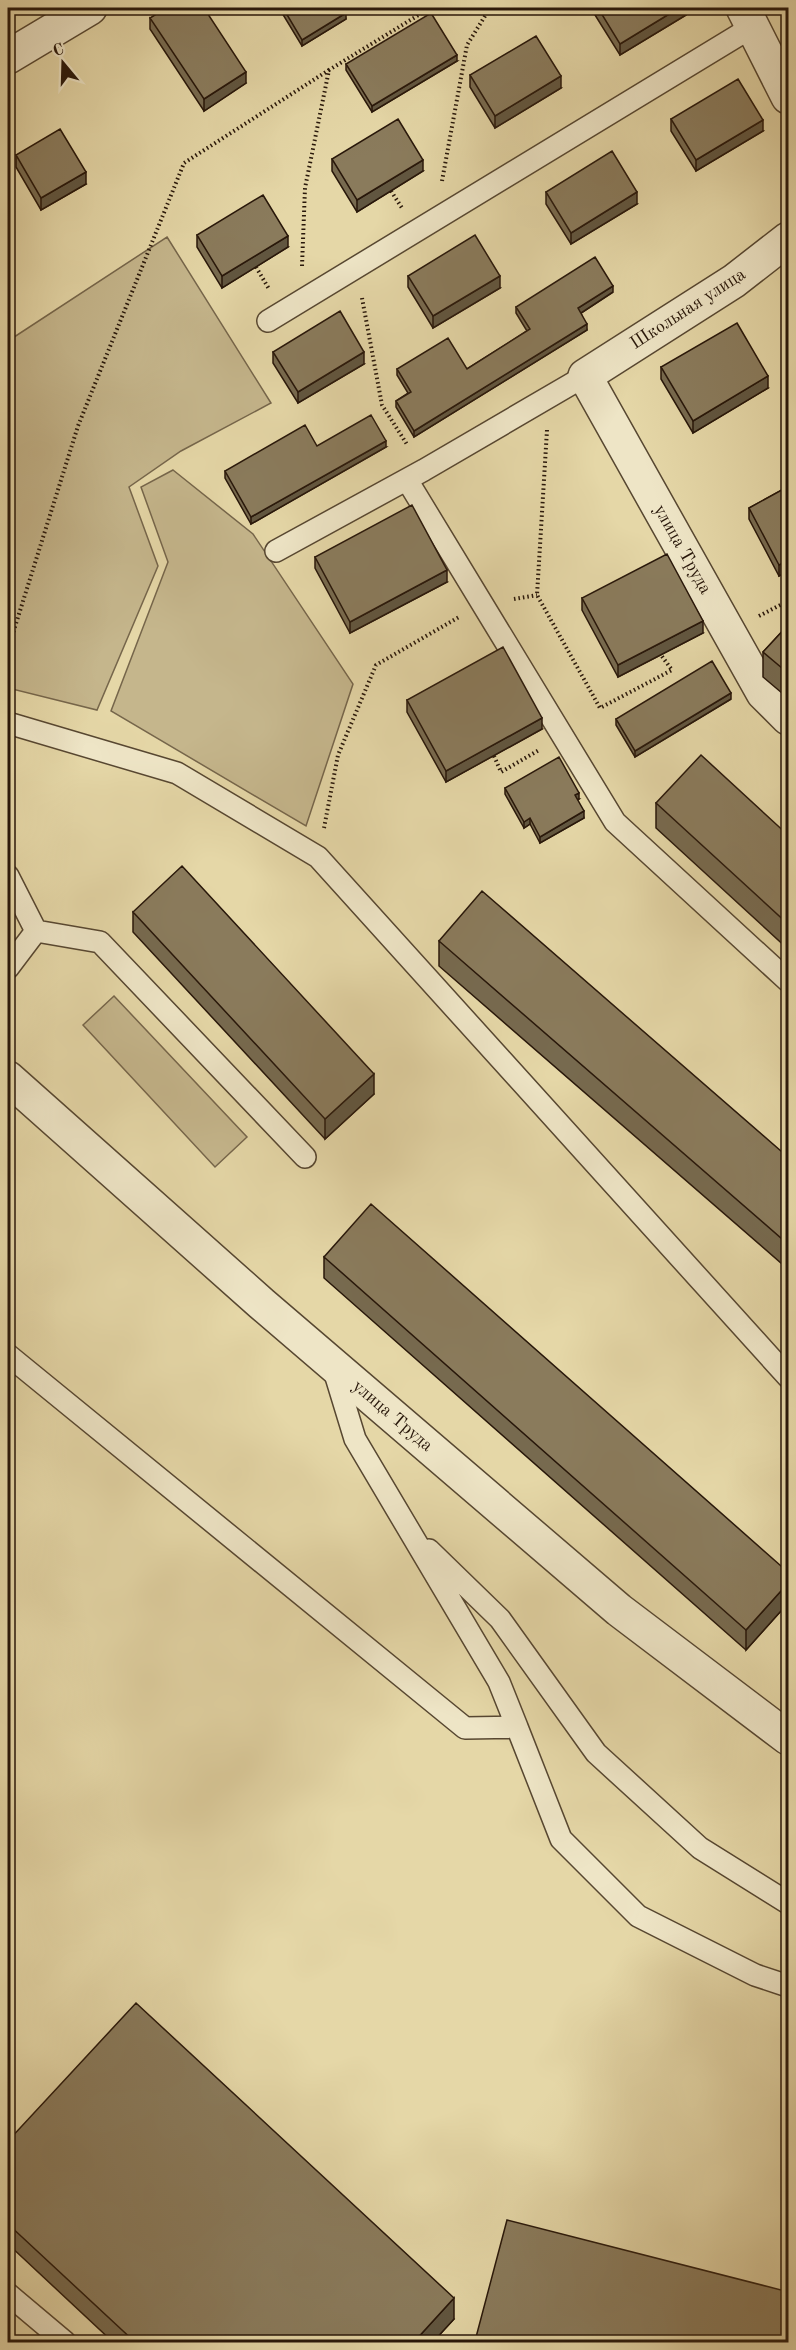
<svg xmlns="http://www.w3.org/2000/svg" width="796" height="2350" viewBox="0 0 796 2350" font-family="'Old Standard TT',serif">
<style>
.green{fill:#c5b68c;stroke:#76664b;stroke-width:1.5}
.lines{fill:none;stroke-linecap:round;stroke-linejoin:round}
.lane-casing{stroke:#574731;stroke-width:24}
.street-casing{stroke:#574731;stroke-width:36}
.path{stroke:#28170a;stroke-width:4;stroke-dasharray:1.5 3;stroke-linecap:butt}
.lane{stroke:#eee5c6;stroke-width:21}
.street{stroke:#eee5c6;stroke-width:33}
.wall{fill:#776a4f;stroke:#28170a;stroke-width:1.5}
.shaded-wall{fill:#615640;stroke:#28170a;stroke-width:1.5}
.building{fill:#8a7b5c;stroke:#28170a;stroke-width:1.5}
.labels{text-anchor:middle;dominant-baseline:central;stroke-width:4.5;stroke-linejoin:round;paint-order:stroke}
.street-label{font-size:18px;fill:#28170a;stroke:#eee5c6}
</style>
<rect width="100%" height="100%" fill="#e5d7a7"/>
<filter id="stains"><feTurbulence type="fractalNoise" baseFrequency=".00333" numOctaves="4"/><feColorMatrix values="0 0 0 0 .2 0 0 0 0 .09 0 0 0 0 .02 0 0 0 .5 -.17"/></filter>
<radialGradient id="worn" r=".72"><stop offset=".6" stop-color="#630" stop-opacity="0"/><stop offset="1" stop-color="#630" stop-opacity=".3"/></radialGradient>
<path class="green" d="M167,237L271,403L181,451L129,487L158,566L97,710L8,688V341Z
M173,470L253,534L353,684L306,826L111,711L168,562L141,487Z
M114,996L247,1137L215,1167L83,1025Z"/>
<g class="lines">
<defs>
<path id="lane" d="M268,321L752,27
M407,480L615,822L788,981
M276,551L424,470L585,376
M8,723L177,773L318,857L788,1377
M8,876L36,931L8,968
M36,931L100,942L305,1157
M8,1355L465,1728L517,1727L499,1682L355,1439L333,1367
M429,1550L500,1619L596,1753L700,1848L788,1903
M517,1727L561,1839L638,1916L755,1975L788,1986
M8,2294L65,2342"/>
<g id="street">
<path d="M743,8L788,97"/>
<path d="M8,57L90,8"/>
<path id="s1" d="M788,239L734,281L585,376L763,693L788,718"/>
<path id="s2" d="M8,1078L262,1304L619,1610L788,1738"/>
</g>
</defs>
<use href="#lane" class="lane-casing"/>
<use href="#street" class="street-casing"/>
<path class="path" d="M442,181L467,45L490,8
M391,191L402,208
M302,266L305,188L329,70L430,8
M256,267L269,289
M362,298L382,405L408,446
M547,430L537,595L600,708L672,670L661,655
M514,599L537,595
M759,616L788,601
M8,649L78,426L184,163L329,70
M494,756L501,772L539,750
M324,828L338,755L376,665L459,617"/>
<use href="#lane" class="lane"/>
<use href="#street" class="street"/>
</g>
<path class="wall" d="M279,8H343L346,19L302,46Z
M595,8H686V15L620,55L595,15Z
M150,18L246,83L204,111L150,29Z
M457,61L372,112L346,70V64Z
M470,75L561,88L495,128L470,87Z
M671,119L763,131L696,171L671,131Z
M16,155L86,184L41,210L16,167Z
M332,159L423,171L357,212L332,171Z
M546,192L637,204L571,244L546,204Z
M197,235L288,247L222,288L197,247Z
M408,276L500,288L433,328L408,287Z
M613,292L581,313L587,330L414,437L396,407V401L408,393L397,375V369H467L527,331L516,313V307Z
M273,352L364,364L298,403L273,363Z
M661,367L768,388L693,433L661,379Z
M317,446L386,447L251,524L225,478V471Z
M789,486V571L779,576L749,519V508Z
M315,557L447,582L350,633L315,568Z
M582,598L703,633L618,677L582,610Z
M789,624V699L763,677V652Z
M731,699L635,757L616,725V719Z
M407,700L542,729L446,782L407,712Z
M505,788L579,799L577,800L584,818L540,843L530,824L524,828L505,794Z
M656,803L789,836V950L656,828Z
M133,912L374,1094L325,1139L133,932Z
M439,941L789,1158V1270L439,966Z
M324,1257L789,1573V1602L746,1650L324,1278Z
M8,2141L454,2319L432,2343H114L8,2244Z"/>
<path class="shaded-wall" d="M679,8H686V15L620,55V44Z
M346,13V19L302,46V40Z
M457,55V61L372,112V106Z
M246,72V83L204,111V99Z
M561,76V88L495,128V116Z
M763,120V131L696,171V160Z
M423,160V171L357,212V200Z
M86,172V184L41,210V198Z
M637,192V204L571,244V233Z
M288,236V247L222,288V276Z
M500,276V288L433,328V316Z
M613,286V292L578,315V308Z
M587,324V330L414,437V431Z
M364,352V364L298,403V392Z
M768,376V388L693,433V421Z
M386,441V447L251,524V517Z
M789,560V571L779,576V565Z
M447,570V582L350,633V622Z
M703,621V633L618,677V665Z
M731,693V699L635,757V751Z
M542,718V729L446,782V771Z
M579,793V799L575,801V795Z
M584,811V818L540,843V837Z
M530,818V824L524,828V822Z
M374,1074V1094L325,1139V1119Z
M789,1582V1602L746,1650V1630Z
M454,2298V2319L432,2343H413Z"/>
<path class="building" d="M166,8H204L246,72L204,99L150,18Z
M283,8H343L346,13L302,40Z
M598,8H679L620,44Z
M431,13L457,55L372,106L346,64Z
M536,36L561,76L495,116L470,75Z
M738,79L763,120L696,160L671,119Z
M398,119L423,160L357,200L332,159Z
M60,129L86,172L41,198L16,155Z
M612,151L637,192L571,233L546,192Z
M263,195L288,236L222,276L197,235Z
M475,235L500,276L433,316L408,276Z
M595,257L613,286L578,308L587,324L414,431L396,401L411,392L397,369L448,338L467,369L530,329L516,307Z
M340,311L364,352L298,392L273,352Z
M737,323L768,376L693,421L661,367Z
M371,415L386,441L251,517L225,471L305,425L317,446Z
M789,486V560L779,565L749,508Z
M412,505L447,570L350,622L315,557Z
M667,554L703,621L618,665L582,598Z
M789,624V674L763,652Z
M503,647L542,718L446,771L407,700Z
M712,661L731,693L635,751L616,719Z
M701,755L789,836V925L656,803Z
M559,757L579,793L575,795L584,811L540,837L530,818L524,822L505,788Z
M182,866L374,1074L325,1119L133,912Z
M482,891L789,1158V1245L439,941Z
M371,1204L789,1573V1582L746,1630L324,1257Z
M136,2003L454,2298L413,2343H136L8,2224V2141Z
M507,2220L789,2292V2343H483L475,2341Z"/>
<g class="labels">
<g class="street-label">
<text transform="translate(688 309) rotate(-33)">Школьная улица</text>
<text stroke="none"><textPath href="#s1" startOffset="444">улица Труда</textPath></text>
<text stroke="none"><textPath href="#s2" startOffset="512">улица Труда</textPath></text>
</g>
</g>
<rect width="796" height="2350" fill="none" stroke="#e5d7a7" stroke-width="30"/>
<rect x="9" y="9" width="778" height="2332" fill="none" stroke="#28170a" stroke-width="3"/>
<rect x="15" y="15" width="766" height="2320" fill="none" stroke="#28170a" stroke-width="1.5"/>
<g transform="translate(63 63) rotate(341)" stroke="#eee5c6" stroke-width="4.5" paint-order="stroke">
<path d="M0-4.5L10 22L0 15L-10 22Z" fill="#28170a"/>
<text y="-9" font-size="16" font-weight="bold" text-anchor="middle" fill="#28170a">С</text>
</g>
<rect width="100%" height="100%" filter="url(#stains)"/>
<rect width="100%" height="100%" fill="url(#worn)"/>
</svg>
